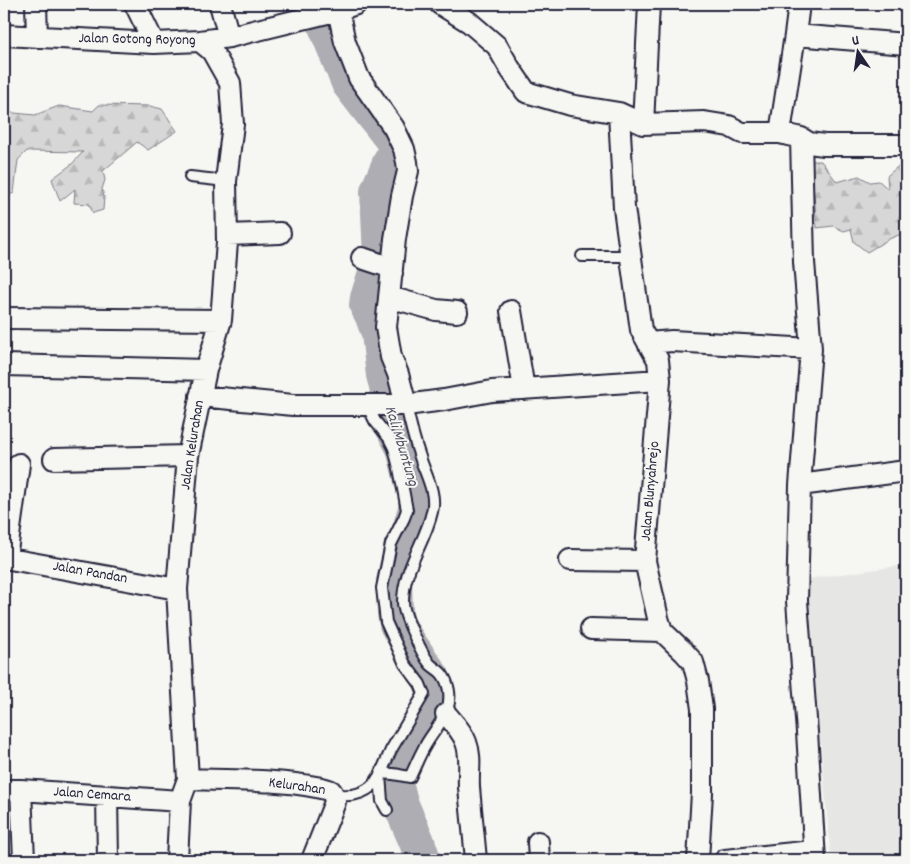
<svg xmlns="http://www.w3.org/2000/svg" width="910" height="864" viewBox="0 0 910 864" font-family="Dekko,sans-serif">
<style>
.built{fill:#e6e6e4}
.forest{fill:url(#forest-firs);stroke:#7c7c89}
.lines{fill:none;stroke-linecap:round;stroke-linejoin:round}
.river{stroke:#adadb3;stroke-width:36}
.service-casing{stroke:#22223b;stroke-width:14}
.minor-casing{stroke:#22223b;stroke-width:24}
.service{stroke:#f6f6f2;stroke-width:10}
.minor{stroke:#f6f6f2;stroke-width:20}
.labels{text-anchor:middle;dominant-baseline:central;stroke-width:4;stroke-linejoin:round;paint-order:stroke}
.street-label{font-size:15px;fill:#22223b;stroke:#f6f6f2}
.water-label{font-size:16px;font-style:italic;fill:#535365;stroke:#f6f6f2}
</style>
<defs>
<pattern id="forest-firs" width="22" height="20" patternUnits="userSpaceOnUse" patternTransform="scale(1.25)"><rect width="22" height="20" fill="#d7d7d7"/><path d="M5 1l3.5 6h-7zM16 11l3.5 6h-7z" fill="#b8b8b9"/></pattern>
</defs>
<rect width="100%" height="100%" fill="#f6f6f2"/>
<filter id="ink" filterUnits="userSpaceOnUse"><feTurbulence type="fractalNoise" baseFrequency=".02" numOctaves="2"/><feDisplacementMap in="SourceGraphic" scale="10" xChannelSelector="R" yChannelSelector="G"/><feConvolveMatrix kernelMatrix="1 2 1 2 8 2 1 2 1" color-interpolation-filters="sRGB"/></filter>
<g filter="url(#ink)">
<path class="built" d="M906,565V860H831L806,579Z"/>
<path class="forest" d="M99,105L150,106L162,109L177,131L148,150L137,142L103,171L105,180L102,189L104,197L103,210L93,213L89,204L74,203L75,189L60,201L52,179L72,164L83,152L27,151L18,160L14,193L4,197V112L35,115L59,106L93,111Z
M811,161H821L837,182L859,176L870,182L879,181L888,189L887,176L904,161L906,162V232L889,239L867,252L854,242L851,229L844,231L833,226L817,228Z"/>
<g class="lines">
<path class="river" d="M317,4L349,83L393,140L396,149L378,191L381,257L368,298L367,305L372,314L379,333L384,375L388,389L386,403L393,427L404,448L416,497V509L404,551L398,564L394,581L395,613L397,624L405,638L432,677L434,686V701L429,714L407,745L397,763L395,784L401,805L417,842L423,860"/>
<defs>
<path id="service" d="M190,177L226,181
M582,256H630
M367,405L375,421L389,438L394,448L399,468L407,510L404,518L391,544L382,588L386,622L405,664L420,684L424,694L391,750L380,775L382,801L387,810
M334,794C348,797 364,795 375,783C377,780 378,776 382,774C388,772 403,776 410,777C415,767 419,756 425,746C432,733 444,721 448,707C451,696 449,683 442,674C439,670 434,668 430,664C422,654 403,615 403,602C403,569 425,543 432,512C437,493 425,474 420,457C414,440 410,423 406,405"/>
<path id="minor" d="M36,4L37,37
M135,4L154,43
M220,4L229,37
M440,4L469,22L497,46L509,67L526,92L570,105L619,113L643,124L704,122L729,126L742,133H780L801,138L809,143L824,145H906
M338,10L345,42L359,78L394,128L404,149L407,162L408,171L402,196L395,239L386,327L391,357L398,374L406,405
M4,35L154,43L200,41L229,37L335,11L356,4
M795,35L906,44
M619,113L624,208L641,330L658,360L660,380L645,561L658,618L662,631L684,652L693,662L698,681L702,709V793L698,860
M643,124L649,4
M780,133L795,35L799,4
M801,138L804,262L811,349L800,485L797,601L807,732L815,860
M227,235L280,233
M362,258L386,266L392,273
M389,297L436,310L457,312
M511,311L524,389
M4,318L221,320
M648,343L672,341L811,349
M4,365L206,370
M200,396L293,405H406L444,400L492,391L660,380
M54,459L188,456
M800,485L906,471
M4,558L177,589
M6,558L19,464
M570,560L645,561
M591,629L662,631
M446,714C453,722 462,731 466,742C472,758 468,771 469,787C471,812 474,836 476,860
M188,779C231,781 275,779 316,787C321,788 327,789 331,791C334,794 334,798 335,802L312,860
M4,790H21L180,801
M21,790L24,860
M107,796L108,860
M538,842L539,860
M177,860L180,801L188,779L177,589L188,456L206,370L221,320L227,242L226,181L233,124L230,83L212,51L200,41
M725,860L813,851"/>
</defs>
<use href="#service" class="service-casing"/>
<use href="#minor" class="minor-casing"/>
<use href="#service" class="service"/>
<use href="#minor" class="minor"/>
</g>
</g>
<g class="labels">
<g class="street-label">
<text transform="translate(137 40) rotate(1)">Jalan Gotong Royong</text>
<text transform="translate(193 445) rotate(-81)">Jalan Kelurahan</text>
<text transform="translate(651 491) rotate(-85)">Jalan Blunyahrejo</text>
<text transform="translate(90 573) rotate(10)">Jalan Pandan</text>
<text transform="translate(297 787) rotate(8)">Kelurahan</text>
<text transform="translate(92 795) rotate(4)">Jalan Cemara</text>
</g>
<g class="water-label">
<text transform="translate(401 446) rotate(73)">Kali Mbuntung</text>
</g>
</g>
<rect width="910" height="864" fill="none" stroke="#f6f6f2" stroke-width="20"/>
<rect x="10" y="10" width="890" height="844" fill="none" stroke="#22223b" stroke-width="2" filter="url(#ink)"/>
<g transform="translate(858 52) rotate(347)" stroke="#f6f6f2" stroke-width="4" paint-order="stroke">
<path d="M0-4L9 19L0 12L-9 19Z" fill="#22223b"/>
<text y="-8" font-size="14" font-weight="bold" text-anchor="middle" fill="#22223b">U</text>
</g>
</svg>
